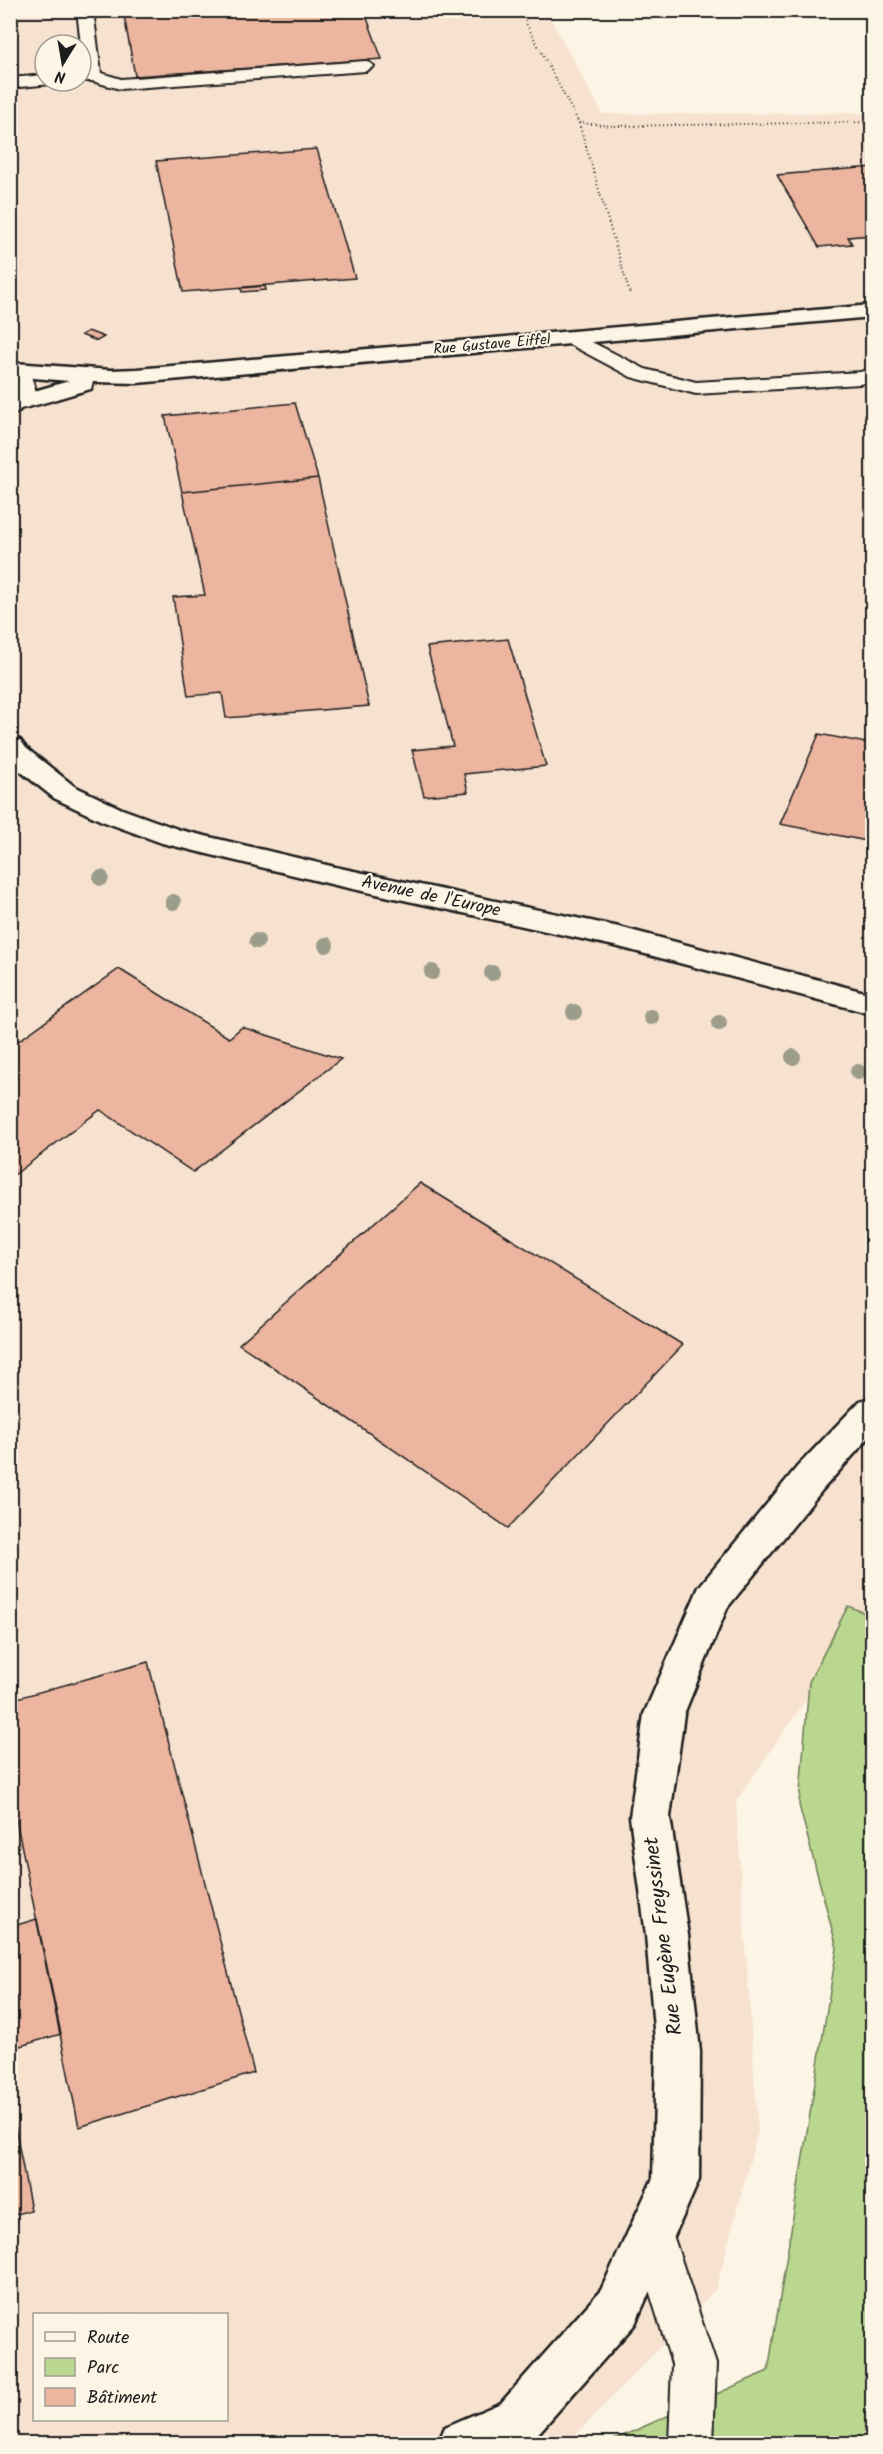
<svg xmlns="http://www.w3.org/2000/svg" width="883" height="2454" viewBox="0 0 883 2454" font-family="Kalam,sans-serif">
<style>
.built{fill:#f7e2d0;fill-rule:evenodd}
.green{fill:#bad78f;stroke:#6b7a56;stroke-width:1.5}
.building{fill:#ebb59f;stroke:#1c1c1c;stroke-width:1.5}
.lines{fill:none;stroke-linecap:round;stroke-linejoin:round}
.lane-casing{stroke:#1c1c1c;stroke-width:4}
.street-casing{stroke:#1c1c1c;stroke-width:5}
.secondary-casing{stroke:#1c1c1c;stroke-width:5}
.path{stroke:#1c1c1c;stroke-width:2;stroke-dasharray:1 3;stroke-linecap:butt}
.lane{fill:#fcf5e5;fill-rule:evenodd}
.street{fill:#fcf5e5;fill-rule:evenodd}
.secondary{fill:#fcf5e5;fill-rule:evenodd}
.tree{fill:#9b9c89}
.labels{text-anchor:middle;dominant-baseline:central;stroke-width:4.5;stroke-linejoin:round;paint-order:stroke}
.far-street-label{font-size:15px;fill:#1c1c1c;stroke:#fcf5e5}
.street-label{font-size:18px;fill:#1c1c1c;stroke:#fcf5e5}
.near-street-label{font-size:21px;fill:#1c1c1c;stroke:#fcf5e5}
</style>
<rect width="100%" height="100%" fill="#fcf5e5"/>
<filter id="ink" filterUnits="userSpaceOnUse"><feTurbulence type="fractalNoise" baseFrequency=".0167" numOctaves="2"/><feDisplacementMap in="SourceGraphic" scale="12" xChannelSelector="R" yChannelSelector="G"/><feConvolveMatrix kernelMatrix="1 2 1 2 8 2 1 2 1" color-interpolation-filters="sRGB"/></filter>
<g filter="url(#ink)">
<path class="built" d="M11,11H546L603,114L872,113V1605L736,1801L758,2131L716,2289L575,2436L555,2444H11ZM45,45H81V81H45ZM34,2314H226V2420H34Z"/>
<path class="green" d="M848,1606L872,1616V2443L605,2444L768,2371L837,1948L799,1805L809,1682Z"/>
<path class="building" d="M123,10H364L382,59L135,76Z
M317,149L355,278L183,292L156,161Z
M872,167V235L848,237L852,244L819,247L777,175Z
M265,286L266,290L242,292L241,288Z
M88,331L104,337L97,341L81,335Z
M295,403L318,478L182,492L165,416Z
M318,478L369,706L226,718L222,693L188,696L173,597L205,595L182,492Z
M508,639L546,766L464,774L468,792L424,796L412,750L453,746L427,647Z
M819,734L872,744V842L780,824Z
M119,969L229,1038L242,1027L341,1059L193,1172L100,1110L10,1178V1047Z
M420,1183L683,1345L508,1528L239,1344Z
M148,1662L254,2073L79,2127L10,1790V1700Z
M37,1919L61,2034L10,2049V1927Z
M10,2100L31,2210L10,2216Z"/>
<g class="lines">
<defs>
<path id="lane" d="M77,10H93L101,73L121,79L366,61L374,66L366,71L120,89L92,81H77H81V72H84Z
M45,75V81H53L51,84L10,88V78Z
M572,332L645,369L696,382L860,372L872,369V381L860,384L696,394L631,377L565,342L562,338L565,334Z
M652,2211L667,2217L716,2364L713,2444H669L672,2364L631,2232L637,2217Z"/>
<path id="street" d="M872,305V317L137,383L93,382L91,389C77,392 19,412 10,410V398L69,381L10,376V364L14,363L111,370L137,369Z
M872,1397V1434L823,1489L727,1608L684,1714L670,1817L688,1935L700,2052L699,2180L692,2196L635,2324L535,2437L520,2444H438L445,2427L501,2403L601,2290L653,2178L656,2052L646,1935L630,1817L644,1714L699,1587L797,1467L860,1401Z"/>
<path id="secondary" d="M10,361C26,365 34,377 35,392L18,412L10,414V393L13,391Z
M10,738L20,740L26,748L74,786L122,809L180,830L335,867L619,927L872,994V1014L619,947L335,885L162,843L102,821L54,798L10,763Z"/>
</defs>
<use href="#lane" class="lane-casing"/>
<use href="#street" class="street-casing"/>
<use href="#secondary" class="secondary-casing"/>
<path class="path" d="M519,10L579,123L614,126L872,122
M579,123L630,294"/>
<use href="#lane" class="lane"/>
<use href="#street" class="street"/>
<use href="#secondary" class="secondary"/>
</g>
<g class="tree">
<circle cx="101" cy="878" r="8"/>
<circle cx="173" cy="902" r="8"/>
<circle cx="257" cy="941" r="8"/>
<circle cx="326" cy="945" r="8"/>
<circle cx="432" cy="972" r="8"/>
<circle cx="492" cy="973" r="8"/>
<circle cx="574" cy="1012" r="8"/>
<circle cx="651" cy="1017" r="8"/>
<circle cx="719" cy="1023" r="8"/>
<circle cx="793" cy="1057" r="8"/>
<circle cx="858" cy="1072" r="8"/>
</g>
</g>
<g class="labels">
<g class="far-street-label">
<text transform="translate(492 345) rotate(-5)">Rue Gustave Eiffel</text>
</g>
<g class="street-label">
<text transform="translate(431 897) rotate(12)">Avenue de l'Europe</text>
</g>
<g class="near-street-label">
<text transform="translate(664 1936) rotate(-97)">Rue Eugène Freyssinet</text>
</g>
</g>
<rect width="883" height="2454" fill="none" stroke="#fcf5e5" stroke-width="36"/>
<rect x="18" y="18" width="847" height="2418" fill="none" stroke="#1c1c1c" stroke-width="2" filter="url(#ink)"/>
<rect x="33" y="2313" width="195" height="108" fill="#fcf5e5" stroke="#a29e95" stroke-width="1.5"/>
<rect x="45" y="2332" width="30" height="9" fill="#fcf5e5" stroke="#a29e95" stroke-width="1.5"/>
<text x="87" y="2343" font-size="18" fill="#1c1c1c">Route</text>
<rect x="45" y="2358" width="30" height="18" fill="#bad78f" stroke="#a29e95" stroke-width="1.5"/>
<text x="87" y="2373" font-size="18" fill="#1c1c1c">Parc</text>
<rect x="45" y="2388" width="30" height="18" fill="#ebb59f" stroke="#a29e95" stroke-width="1.5"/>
<text x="87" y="2403" font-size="18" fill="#1c1c1c">Bâtiment</text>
<g transform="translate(63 63) rotate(191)"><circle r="28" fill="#fcf5e5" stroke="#a29e95" stroke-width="1.5"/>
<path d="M0-4.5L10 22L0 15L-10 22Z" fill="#1c1c1c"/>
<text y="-9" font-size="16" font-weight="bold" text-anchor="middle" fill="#1c1c1c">N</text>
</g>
</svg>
